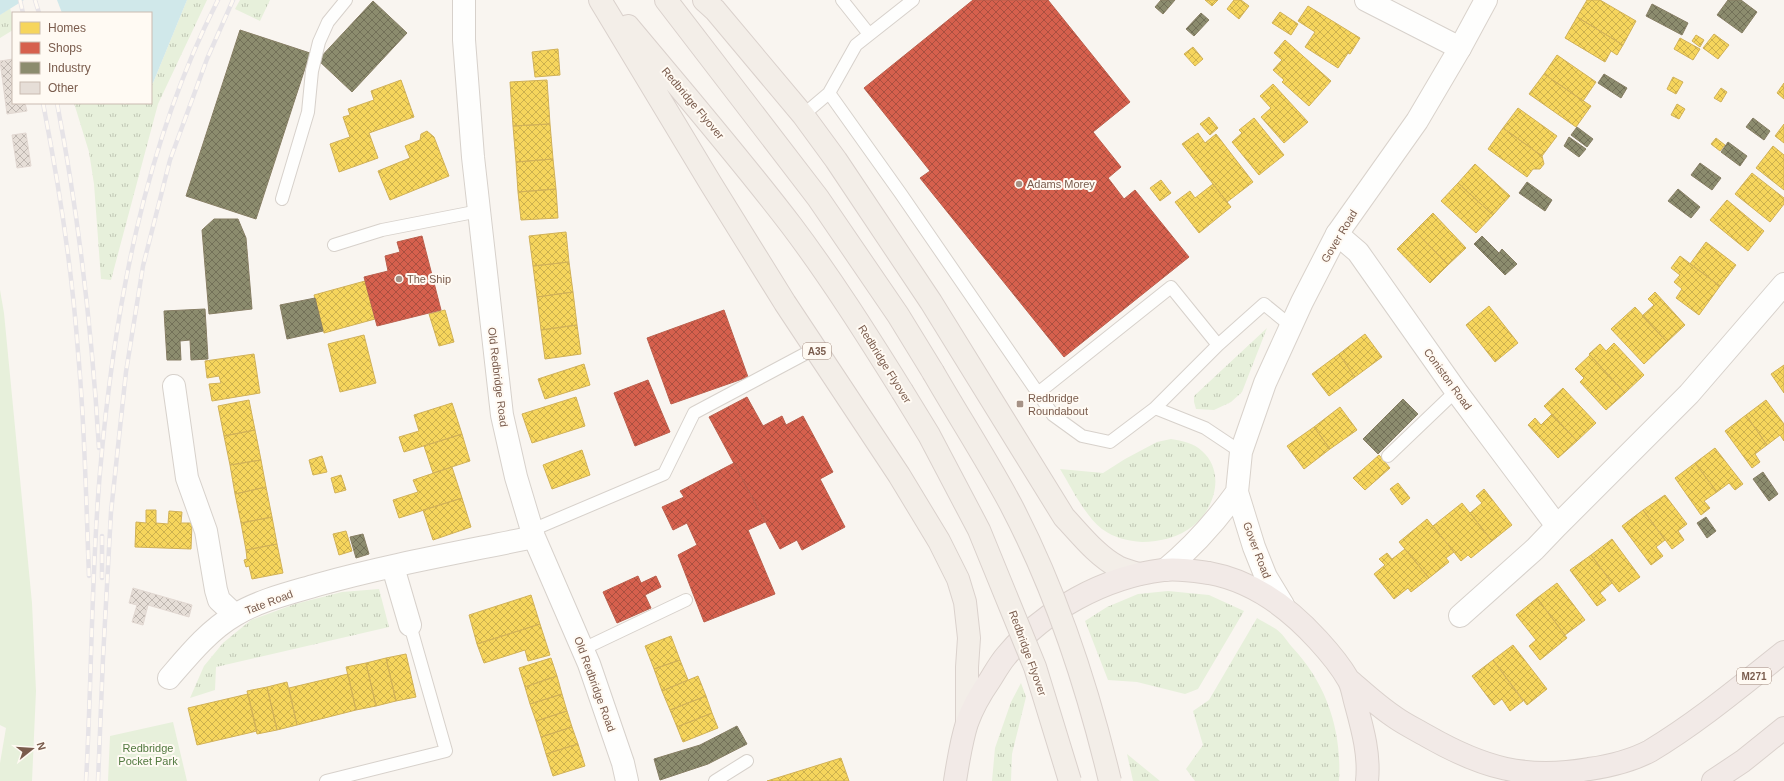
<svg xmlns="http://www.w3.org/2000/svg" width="1784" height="781" viewBox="0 0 1784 781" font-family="Helvetica,sans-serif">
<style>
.grass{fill:url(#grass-tufts)}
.green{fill:#e7f0db}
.water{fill:#d0e8ea}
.homes{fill:url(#homes-cross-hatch);stroke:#d1b158}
.shops{fill:url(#shops-cross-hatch);stroke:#ba5f4d}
.industry{fill:url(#industry-cross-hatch);stroke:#877e64}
.building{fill:url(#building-cross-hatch);stroke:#e2d8d2}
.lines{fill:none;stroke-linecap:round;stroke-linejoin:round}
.lane-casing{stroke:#d7d1cb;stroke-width:14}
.street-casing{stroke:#d7d1cb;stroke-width:24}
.secondary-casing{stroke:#d9d2cb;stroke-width:24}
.primary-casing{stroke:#dad1cc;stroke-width:24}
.highway-casing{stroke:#dad1cc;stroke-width:24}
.lane{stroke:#fefefd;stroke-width:12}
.street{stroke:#fefefd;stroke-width:22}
.secondary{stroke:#fefefd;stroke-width:22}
.primary{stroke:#f3eee8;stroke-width:22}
.highway{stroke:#f2eae7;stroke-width:22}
.rail-casing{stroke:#e6e3e7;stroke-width:4.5}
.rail{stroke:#fffaf3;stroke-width:3;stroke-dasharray:9;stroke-linecap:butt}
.primary-bridge-casing{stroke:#dad1cc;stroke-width:24;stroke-linecap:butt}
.primary-bridge{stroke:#f3eee8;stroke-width:22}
.poi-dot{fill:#a69286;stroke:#fffaf3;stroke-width:1.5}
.labels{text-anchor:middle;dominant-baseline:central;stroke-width:4;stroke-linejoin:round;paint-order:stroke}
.shield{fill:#fffaf3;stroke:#a28b7f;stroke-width:1}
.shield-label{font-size:10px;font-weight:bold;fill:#7a5c4d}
.street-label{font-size:11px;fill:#7a5c4d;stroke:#fffaf3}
.poi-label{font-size:11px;fill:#7a5c4d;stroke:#fffaf3;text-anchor:start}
.park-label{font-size:11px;fill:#537a41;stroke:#fffaf3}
</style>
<defs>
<pattern id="grass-tufts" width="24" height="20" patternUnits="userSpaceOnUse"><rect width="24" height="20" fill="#e7f0db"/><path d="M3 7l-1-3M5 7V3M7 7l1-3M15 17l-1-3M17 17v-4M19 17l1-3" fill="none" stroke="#c0c6b4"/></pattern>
<pattern id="homes-cross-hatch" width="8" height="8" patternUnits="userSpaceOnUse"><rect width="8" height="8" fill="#f6d55c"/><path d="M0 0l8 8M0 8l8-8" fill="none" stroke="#ccb04e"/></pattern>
<pattern id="shops-cross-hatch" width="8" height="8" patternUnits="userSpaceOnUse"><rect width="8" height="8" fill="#d6604d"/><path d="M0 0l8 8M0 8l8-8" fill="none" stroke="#aa4f40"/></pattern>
<pattern id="industry-cross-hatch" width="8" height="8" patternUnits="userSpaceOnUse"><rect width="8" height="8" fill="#8c8c6e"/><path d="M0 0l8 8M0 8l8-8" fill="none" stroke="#727058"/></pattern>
<pattern id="building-cross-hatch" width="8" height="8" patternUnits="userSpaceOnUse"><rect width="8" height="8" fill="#e6ded7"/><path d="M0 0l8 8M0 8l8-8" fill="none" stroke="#bfb7b1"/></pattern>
</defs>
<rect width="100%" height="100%" fill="#f9f5f0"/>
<path class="grass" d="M187,0H207L158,104L111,280L101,279L94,184L89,152L74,103H151V83H153Z
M240,0H270L260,21L235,9Z
M10,8L13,19V30L0,38V15Z
M1267,328L1242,392L1231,402L1214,410L1196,409L1194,402V396Z
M1171,439C1182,441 1194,443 1202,451C1225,471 1216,508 1193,526C1179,537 1160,542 1142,542C1128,541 1114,538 1102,529C1085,516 1071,487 1060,469L1103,473L1125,459L1157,442Z
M379,589L389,627L216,667L215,690L190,698L204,666L223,643L251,620L295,604L342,592Z
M1168,591L1209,595L1244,611L1198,689L1185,694L1137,682L1108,680L1085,621L1107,607L1138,594Z
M1257,618C1263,622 1270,625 1276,629C1282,633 1287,641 1292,647C1327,684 1342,731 1339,781H1195L1186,769L1203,745L1193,711L1209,700Z
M1021,683L1026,697L1012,754L1011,781H992L995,748L1011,702Z
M1127,754L1160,781H1133Z"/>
<path class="green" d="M0,290L4,313L32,603L36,691L32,781H0V763L6,728L0,725Z
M173,722L187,781H108L110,736Z"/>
<path class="water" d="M0,0H24L0,15Z
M57,0H187L153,83H151V13H62Z"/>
<path class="homes" d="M1205,0H1218L1212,6Z
M1234,0H1241L1249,6L1239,19L1227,9Z
M1587,0H1600L1636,21L1623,45L1577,17Z
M1308,6L1360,38L1350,54L1348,53L1338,68L1305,47L1315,32L1298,21Z
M1280,12L1298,24L1291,35L1272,23Z
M1577,17L1623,45L1617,55L1611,51L1605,62L1565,38Z
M1714,34L1729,45L1718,59L1703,48Z
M1696,35L1704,40L1700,47L1692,41Z
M1680,38L1700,49L1693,60L1674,49Z
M1285,40L1331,81L1309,106L1282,82L1284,80L1273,70L1282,60L1274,53Z
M1193,47L1203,59L1195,66L1184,54Z
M558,49L560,75L535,77L532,52Z
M1557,55L1596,82L1583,101L1544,74Z
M1544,74L1591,106L1576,127L1529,94Z
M1673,77L1683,82L1676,94L1667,89Z
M401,80L414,117L369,133L378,158L339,172L330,144L350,137L343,117L350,115L348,109L374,100L371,91Z
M547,80L550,124L513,126L510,82Z
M1784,83V99L1777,93Z
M1273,84L1308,122L1284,143L1261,117L1271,108L1260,96Z
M1721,88L1727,92L1721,102L1714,98Z
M1677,104L1685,109L1679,119L1671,115Z
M1518,108L1557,136L1542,156L1503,128Z
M1209,117L1218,128L1210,135L1200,124Z
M1254,118L1284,155L1259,175L1232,142L1242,133L1239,130Z
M550,124L553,159L516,162L513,126Z
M1784,124V143L1775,136Z
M1503,128L1542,156L1544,164L1540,169H1533L1527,177L1488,149Z
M427,131L434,137L449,176L390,200L378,171L410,158L405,146L420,140L421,134Z
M1198,133L1205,143L1216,134L1253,182L1227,202L1182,144Z
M1716,138L1725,145L1720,151L1711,144Z
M1773,146L1784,155V190L1756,168Z
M553,159L556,189L518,192L516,162Z
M1475,164L1510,196L1493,215L1458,183Z
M1752,173L1784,198V204L1770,222L1735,194Z
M1161,180L1171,193L1160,201L1150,188Z
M1458,183L1493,215L1476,233L1441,201Z
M1213,184L1231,207L1199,233L1175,202L1190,191L1195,198Z
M556,189L558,218L521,220L518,192Z
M1727,200L1764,231L1748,251L1710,220Z
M1433,213L1466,248L1448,265L1415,231Z
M1415,231L1448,265L1430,283L1397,249Z
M566,232L569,262L533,266L529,236Z
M1706,242L1736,265L1720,286L1690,264Z
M1680,256L1720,286L1699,315L1676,298L1682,289L1674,282L1680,275L1671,268Z
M569,262L573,292L537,297L533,266Z
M365,281L375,319L324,333L314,295Z
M573,292L577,325L541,330L537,297Z
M1655,292L1685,325L1667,342L1642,316L1654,305L1648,299Z
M1489,306L1518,343L1495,362L1466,325Z
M1635,307L1667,342L1644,364L1611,329Z
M445,310L454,342L439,346L429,314Z
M577,325L581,354L545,359L541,330Z
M1365,334L1382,357L1355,377L1339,354Z
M364,335L376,383L340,392L328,344Z
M1614,343L1644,375L1625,393L1589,354L1600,344L1606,351Z
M254,354L260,393L212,401L209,384L221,383L219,376L207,378L205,361Z
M1339,354L1355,377L1329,396L1312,374Z
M1590,355L1625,393L1606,410L1580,382L1584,378L1575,369Z
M584,364L590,385L545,399L538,379Z
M1784,365V393L1771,374Z
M1563,388L1596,423L1577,441L1544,406Z
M576,397L585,426L532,443L522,414Z
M249,400L255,430L224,436L218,406Z
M1766,400L1784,424V441L1780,435L1767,445L1746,415Z
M452,403L462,434L404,452L399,437L419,431L414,415Z
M1340,407L1357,430L1330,449L1314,427Z
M1552,414L1577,441L1558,458L1528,425L1535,418L1541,425Z
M1746,415L1767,445L1755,454L1760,462L1752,468L1725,431Z
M1314,427L1330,449L1304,469L1287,446Z
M255,430L261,460L230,465L224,436Z
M462,434L470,461L433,473L424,446Z
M1715,448L1743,484L1735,490L1729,483L1717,492L1695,463Z
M582,450L590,475L552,489L543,465Z
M1379,455L1390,468L1365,490L1353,478Z
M322,456L327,472L313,475L309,460Z
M261,460L266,487L235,494L230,465Z
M1695,463L1717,492L1704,501L1710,508L1701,515L1675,478Z
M452,467L462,498L399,518L393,500L418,492L413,480Z
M341,475L346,490L335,493L331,478Z
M1398,483L1410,498L1402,505L1390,489Z
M266,487L272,517L241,523L235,494Z
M1484,489L1512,525L1492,541L1470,513L1482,503L1476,496Z
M1665,495L1687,524L1678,531L1684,540L1672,549L1643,510Z
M462,498L471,527L433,540L423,510Z
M1462,503L1492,541L1471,558L1468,555L1461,561L1433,526Z
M146,510H156V523L168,524L169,511L182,512L181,523H192L191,549L135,547L136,522L146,523Z
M1643,510L1665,540L1656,547L1663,556L1651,565L1622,526Z
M272,517L277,544L246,550L241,523Z
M1427,519L1454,552L1446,558L1449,562L1429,578L1399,542Z
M346,531L352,551L339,555L333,534Z
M1612,539L1640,577L1619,592L1591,555Z
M277,544L283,573L252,579L249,566L246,567L244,560L247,559L246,550Z
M1405,549L1429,578L1411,592L1408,588L1394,599L1374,574L1385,565L1379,559L1387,553L1392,559Z
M1591,555L1612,583L1600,593L1606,600L1597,606L1570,570Z
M1557,583L1585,620L1565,635L1537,598Z
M531,595L540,624L477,644L469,615Z
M1537,598L1567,638L1540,660L1529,646L1536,640L1516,615Z
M540,624L550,655L528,661L525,650L484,663L477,644Z
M671,636L680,660L654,669L645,646Z
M1513,645L1547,689L1527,705L1493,660Z
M406,654L416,697L396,701L386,658Z
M386,658L396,701L376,706L366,663Z
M551,658L557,676L525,687L519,668Z
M680,660L688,680L662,691L654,669Z
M1493,660L1523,701L1510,711L1502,699L1494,705L1472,676Z
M366,663L376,706L356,710L346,667Z
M348,674L356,710L297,725L289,688Z
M557,676L562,694L530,704L525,687Z
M698,676L706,696L670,710L662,691Z
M287,682L297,725L277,730L267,687Z
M267,687L277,730L257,734L247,691Z
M248,694L257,731L197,745L188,708Z
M562,694L567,711L536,721L530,704Z
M706,696L712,713L677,727L670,710Z
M567,711L572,727L541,737L536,721Z
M712,713L718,728L683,742L677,727Z
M572,727L578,744L546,754L541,737Z
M578,744L585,766L553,776L546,754Z
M841,758L849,781H767Z"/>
<path class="shops" d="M973,0H1048L1130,102L1093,132L1121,167L1108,178L1124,199L1135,190L1189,257L1064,357L920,178L930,171L864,88Z
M422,236L441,310L377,326L364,277L388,271L385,256L400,252L397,242Z
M724,310L748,377L671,404L647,338Z
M648,380L670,432L635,446L614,393Z
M747,397L763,426L782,416L786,425L803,416L833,472L820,479L845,527L802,550L797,540L780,549L709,417Z
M734,463L765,522L748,530L775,594L704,622L678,555L697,545L687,523L673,530L662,507L684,497L680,491Z
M638,576L641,583L656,576L661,587L645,595L651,608L617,623L603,592Z"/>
<path class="industry" d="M1161,0H1175L1163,14L1155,7Z
M1728,0H1741L1757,12L1742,33L1717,15Z
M373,1L407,33L352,92L318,60Z
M1652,4L1688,23L1682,35L1646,16Z
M1201,13L1209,20L1194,36L1186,29Z
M240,30L310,53L256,219L186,196Z
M1604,74L1627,88L1621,98L1598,83Z
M1753,118L1770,131L1764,140L1746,127Z
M1577,127L1593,139L1587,147L1571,135Z
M1569,137L1586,149L1579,157L1564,146Z
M1728,142L1747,156L1740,166L1721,152Z
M1700,163L1721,178L1712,190L1691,175Z
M1527,182L1552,200L1545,211L1519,193Z
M1678,189L1700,207L1691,218L1668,201Z
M214,219H238L246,238L252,309L209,314L202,230Z
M1482,236L1499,253L1502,249L1517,264L1505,275L1474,244Z
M315,298L323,331L287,339L280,305Z
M205,309L208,359L191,360L190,340L180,341L181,360H167L164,311Z
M1403,399L1418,414L1378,454L1363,439Z
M1763,472L1778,494L1769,501L1753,479Z
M1706,517L1716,531L1707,538L1697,523Z
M363,534L369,554L356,558L350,537Z
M737,726L747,744L708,764L660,780L654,759L700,745Z"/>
<path class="building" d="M13,59V103H25L27,111L7,114L0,61Z
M26,133L31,166L17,168L12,135Z
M133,588L192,605L189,617L148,605L143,625L132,622L137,605L129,603Z"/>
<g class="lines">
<defs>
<path id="lane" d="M842,0L869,34
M829,93L856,45L913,0
M803,115L829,93L901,194L1053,415L1082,436L1110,442L1155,408L1205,428L1241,452
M282,199L308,112L312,71L319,42L328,22L346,0
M334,245L382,230L479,211
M1038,393L1171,287L1218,345
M1155,408L1218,345L1264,304L1291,326
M1388,456L1456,391
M532,530L664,474L694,413L816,348
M583,649L686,600
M326,781L446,751L410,625
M715,781L747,761"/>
<path id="street" d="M464,0V40L473,157L502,415L516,477L534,537L589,664L623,763L627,781
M1366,0L1460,48
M1337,234L1358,252L1456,391L1557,526L1689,394L1784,284
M174,386L187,478L206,531L216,590L219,600L235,615
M393,567L410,625
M1460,616L1535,549L1557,526
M169,678C188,656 209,630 235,615C260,600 290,593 317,585C388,565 462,552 534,537"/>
<path id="secondary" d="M1165,570C1193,547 1216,521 1237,492
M1283,605L1266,577L1254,547L1237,492L1241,452L1265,383L1302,302L1337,234L1417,121L1460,48L1486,0"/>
<path id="primary" d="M600,0L711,184L785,303L899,475L939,541L958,579L965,602L969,638L967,667V722
M666,0L818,198L898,315L933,372
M704,0L715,10L803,115L836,160L931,302L1064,517C1080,534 1097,556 1118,567C1125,570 1132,572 1139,574
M628,26C683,92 739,157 791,225C831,278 867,335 902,391"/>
<path id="highway" d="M1349,680C1364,693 1379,707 1396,718C1406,725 1417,730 1427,736C1483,768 1525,780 1589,769C1610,766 1631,761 1650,751C1697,723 1741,686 1784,652
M955,781C958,762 961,742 967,723C972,709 981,693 990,680C995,672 1000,663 1006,656C1044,610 1105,577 1163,570C1178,568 1195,571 1209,573C1253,581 1289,608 1318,640C1329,652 1340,665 1348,679C1352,685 1353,694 1355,701C1362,727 1370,754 1367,781
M1713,781L1743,761L1784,728"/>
</defs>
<use href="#lane" class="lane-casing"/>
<use href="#street" class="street-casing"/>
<use href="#secondary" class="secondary-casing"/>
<use href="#primary" class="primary-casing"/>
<use href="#highway" class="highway-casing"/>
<use href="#lane" class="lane"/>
<use href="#street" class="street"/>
<use href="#secondary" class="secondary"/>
<use href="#primary" class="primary"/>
<use href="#highway" class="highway"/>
<defs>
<path id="rail" d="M20,0L23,13
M35,0L39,13
M43,103C59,185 72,268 78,352C85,426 86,501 89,576
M57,103C79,217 92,332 99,448
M102,536V578
M86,781C92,678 91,575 100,472C114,311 144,145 218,0
M98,781L103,658L111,512L126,372L143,266L170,160L207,59L233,0"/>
</defs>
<use href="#rail" class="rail-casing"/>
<use href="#rail" class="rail"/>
<defs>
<path id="primary-bridge" d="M933,372C959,417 987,460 1011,505C1055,589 1088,689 1110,781
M902,391L929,435L979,530L1035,667L1070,781"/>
</defs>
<use href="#primary-bridge" class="primary-bridge-casing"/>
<use href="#primary-bridge" class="primary-bridge"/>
</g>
<g class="poi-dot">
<circle cx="1019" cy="184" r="4"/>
<circle cx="399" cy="279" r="4"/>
<rect x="1016" y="400" width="8" height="8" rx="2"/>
</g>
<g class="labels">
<g class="shield">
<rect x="803" y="343" width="28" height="16" rx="3"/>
<rect x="1737" y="668" width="34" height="16" rx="3"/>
</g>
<g class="shield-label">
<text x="817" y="351">A35</text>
<text x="1754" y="676">M271</text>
</g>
<g class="street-label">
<text transform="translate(693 103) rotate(50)">Redbridge Flyover</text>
<text transform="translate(1339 236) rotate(-59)">Gover Road</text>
<text transform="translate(885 364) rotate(58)">Redbridge Flyover</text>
<text transform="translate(498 377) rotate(83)">Old Redbridge Road</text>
<text transform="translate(1448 379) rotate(54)">Coniston Road</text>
<text transform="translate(1257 550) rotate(69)">Gover Road</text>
<text transform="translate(269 602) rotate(-21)">Tate Road</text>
<text transform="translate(1028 653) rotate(70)">Redbridge Flyover</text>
<text transform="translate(595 684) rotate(70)">Old Redbridge Road</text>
</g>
<g class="poi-label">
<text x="1027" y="184">Adams Morey</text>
<text x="407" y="279">The Ship</text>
<text x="1028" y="398">Redbridge<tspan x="1028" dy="13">Roundabout</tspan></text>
</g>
<g class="park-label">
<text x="148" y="748">Redbridge<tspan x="148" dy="13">Pocket Park</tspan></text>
</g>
</g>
<rect x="12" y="12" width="140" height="92" fill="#fffaf3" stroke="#cabbb1"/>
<rect x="20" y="22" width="20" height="12" fill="#f6d55c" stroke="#cabbb1"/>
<text x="48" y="32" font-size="12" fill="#7a5c4d">Homes</text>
<rect x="20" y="42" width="20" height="12" fill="#d6604d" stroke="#cabbb1"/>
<text x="48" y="52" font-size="12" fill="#7a5c4d">Shops</text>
<rect x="20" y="62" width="20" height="12" fill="#8c8c6e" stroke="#cabbb1"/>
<text x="48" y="72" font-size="12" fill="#7a5c4d">Industry</text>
<rect x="20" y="82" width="20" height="12" fill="#e6ded7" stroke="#cabbb1"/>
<text x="48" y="92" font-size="12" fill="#7a5c4d">Other</text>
<g transform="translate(32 749) rotate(73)" stroke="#fffaf3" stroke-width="3" paint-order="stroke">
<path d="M0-3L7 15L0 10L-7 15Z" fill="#7a5c4d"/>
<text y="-6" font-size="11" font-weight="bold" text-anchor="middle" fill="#7a5c4d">N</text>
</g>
</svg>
